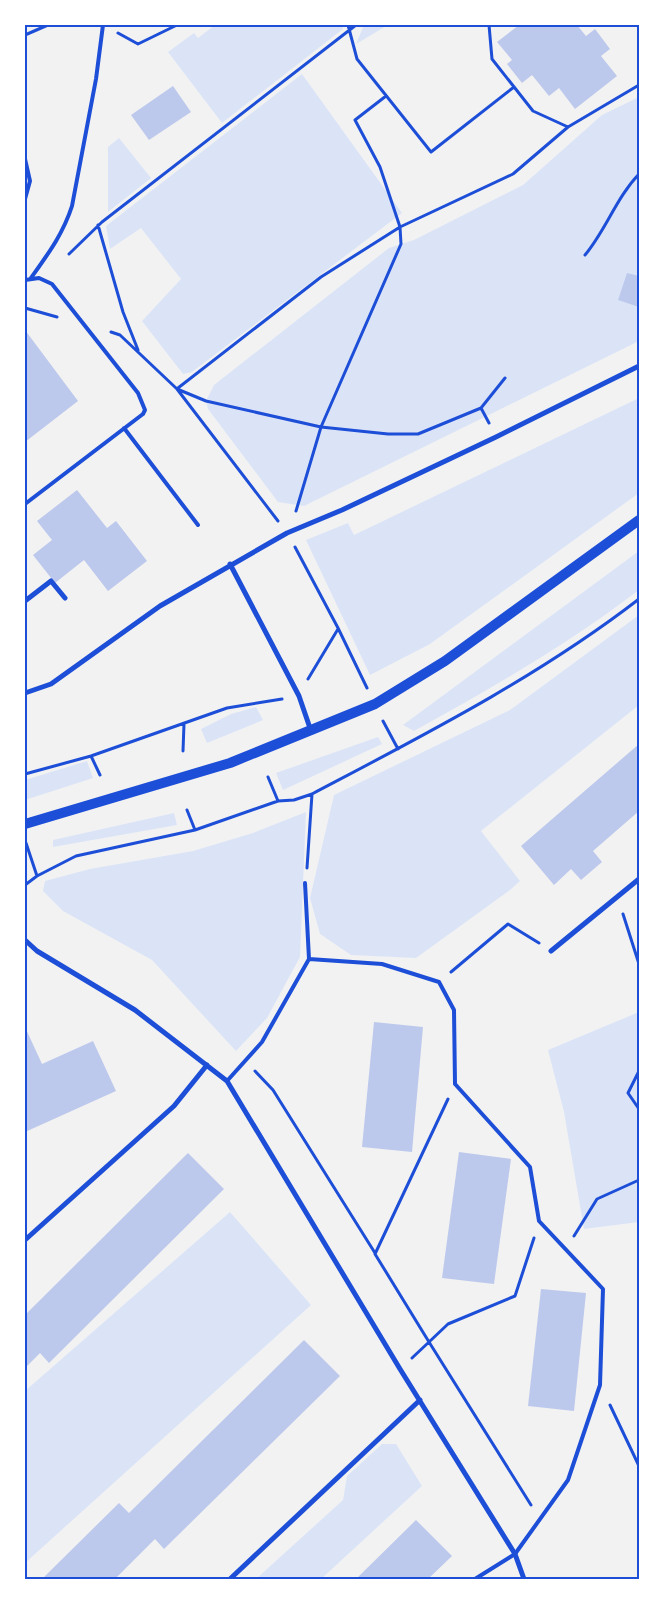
<svg xmlns="http://www.w3.org/2000/svg" width="664" height="1604" viewBox="0 0 664 1604" font-family="'Fira Sans Condensed',sans-serif">
<style>
.green{fill:#dbe4f7}
.building{fill:#bdc9ec}
.lines{fill:none;stroke-linecap:round;stroke-linejoin:round}
.path{stroke:#1d4ed8;stroke-width:3}
.service{stroke:#1d4ed8;stroke-width:4}
.minor{stroke:#1d4ed8;stroke-width:5}
.secondary{stroke:#1d4ed8;stroke-width:10}
.neatline{fill:none;stroke:#1d4ed8;stroke-width:2}
</style>
<rect width="100%" height="100%" fill="#f2f2f2"/>
<path class="green" d="M215,25H342L343,29L222,123L168,52L194,33L198,38Z
M364,25H388L356,44Z
M302,74L402,213L192,372L183,374L142,321L181,279L141,228L110,249L106,226Z
M639,97V341L304,506L278,502L208,409L206,401L214,385L389,248L414,240L523,185L602,115Z
M119,138L151,178L108,212V147Z
M639,398V493L430,644L370,675L306,540L348,523L354,535Z
M639,551V590C568,644 492,688 414,731L403,725Z
M639,615V705L481,831L520,881L510,890L416,958L351,955L320,934L310,898L334,795L510,710Z
M256,707L263,720L207,743L201,729L231,714Z
M378,737L382,744L283,790L276,773Z
M87,761L93,778L25,800V780Z
M306,812L300,957L267,1018L236,1051L152,960L63,911L43,891L45,881L90,869L193,851L253,833Z
M174,813L177,825L53,847V840Z
M639,1012V1222L584,1229L564,1112L548,1050Z
M230,1212L311,1305L25,1563V1391Z
M382,1444H396L422,1486L321,1579H256L343,1500L347,1476Z"/>
<path class="building" d="M519,25H577L586,36L595,29L610,49L601,56L617,76L575,109L559,88L549,96L532,75L522,83L507,64L512,60L497,42Z
M173,86L191,112L149,140L131,115Z
M627,273L639,276V307L618,300Z
M25,330L78,401L25,442Z
M77,490L107,528L116,521L147,561L108,591L84,560L55,583L33,555L52,540L37,521Z
M639,744V811L593,851L602,862L581,880L571,869L554,885L521,846Z
M374,1022L423,1027L412,1152L362,1147Z
M25,1027L42,1064L93,1041L116,1091L25,1132Z
M459,1152L511,1159L494,1284L442,1278Z
M188,1153L224,1189L49,1363L40,1353L25,1368V1315Z
M541,1289L586,1293L574,1411L528,1406Z
M304,1340L340,1376L164,1549L155,1539L115,1579H42L119,1503L129,1513Z
M416,1520L452,1556L428,1579H356Z"/>
<g class="lines">
<path class="path" d="M348,25L357,59L431,152L514,87
M489,25L492,59L533,111L568,127
M118,33L138,44L177,25
M25,35L48,25
M98,225L123,312L138,350
M69,254L102,222L356,25
M585,255C606,230 616,198 639,174
M25,308L57,317
M111,332L120,335L177,389L278,521
M178,388L321,277L400,227L380,167L355,120L386,96
M177,389L206,401L321,427L401,244L400,227L513,174L568,127L639,85
M481,408L489,423
M296,511L321,427L388,434H418L481,408L505,378
M295,547L338,628L367,688
M308,679L338,629
M383,721L398,749
M183,751L184,724
M91,756L100,775
M25,774L91,756L227,708L282,699
M268,777L278,801
M187,810L195,830
M26,843L37,876
M307,868L312,794
M25,885L37,876L76,856L195,830L278,801L294,800L312,794C424,735 538,677 639,599
M623,914L639,964
M451,972L508,924L539,943
M255,1071L273,1090L375,1253
M639,1071L628,1093L639,1109
M574,1236L597,1199L639,1180
M412,1358L429,1342L375,1254L448,1099
M610,1405L639,1466
M531,1505L429,1342L448,1324L515,1296L534,1238"/>
<path class="service" d="M25,159L30,181L25,199
M31,278C48,254 63,234 72,206L96,79L103,25
M25,280L39,278L52,284L138,393L145,410L143,414L25,504
M124,428L198,525
M309,959L382,964L439,982L454,1010L455,1084L530,1167L539,1221L603,1289L600,1385L568,1480L515,1554L475,1579
M227,1081L262,1042L309,959L305,883"/>
<path class="minor" d="M230,564L299,696L311,731
M25,601L51,581L65,598
M25,693L51,684L160,606L287,533L342,510L496,437L639,366
M25,940L37,951L135,1010L227,1081L400,1369L515,1554L524,1579
M551,951L639,879
M25,1240L174,1106L207,1065
M230,1579L420,1400"/>
<path class="secondary" d="M25,824L230,763L375,704L445,661L639,520"/>
</g>
<rect width="664" height="1604" fill="none" stroke="#ffffff" stroke-width="52"/>
<rect x="26" y="26" width="612" height="1552" class="neatline"/>
</svg>
